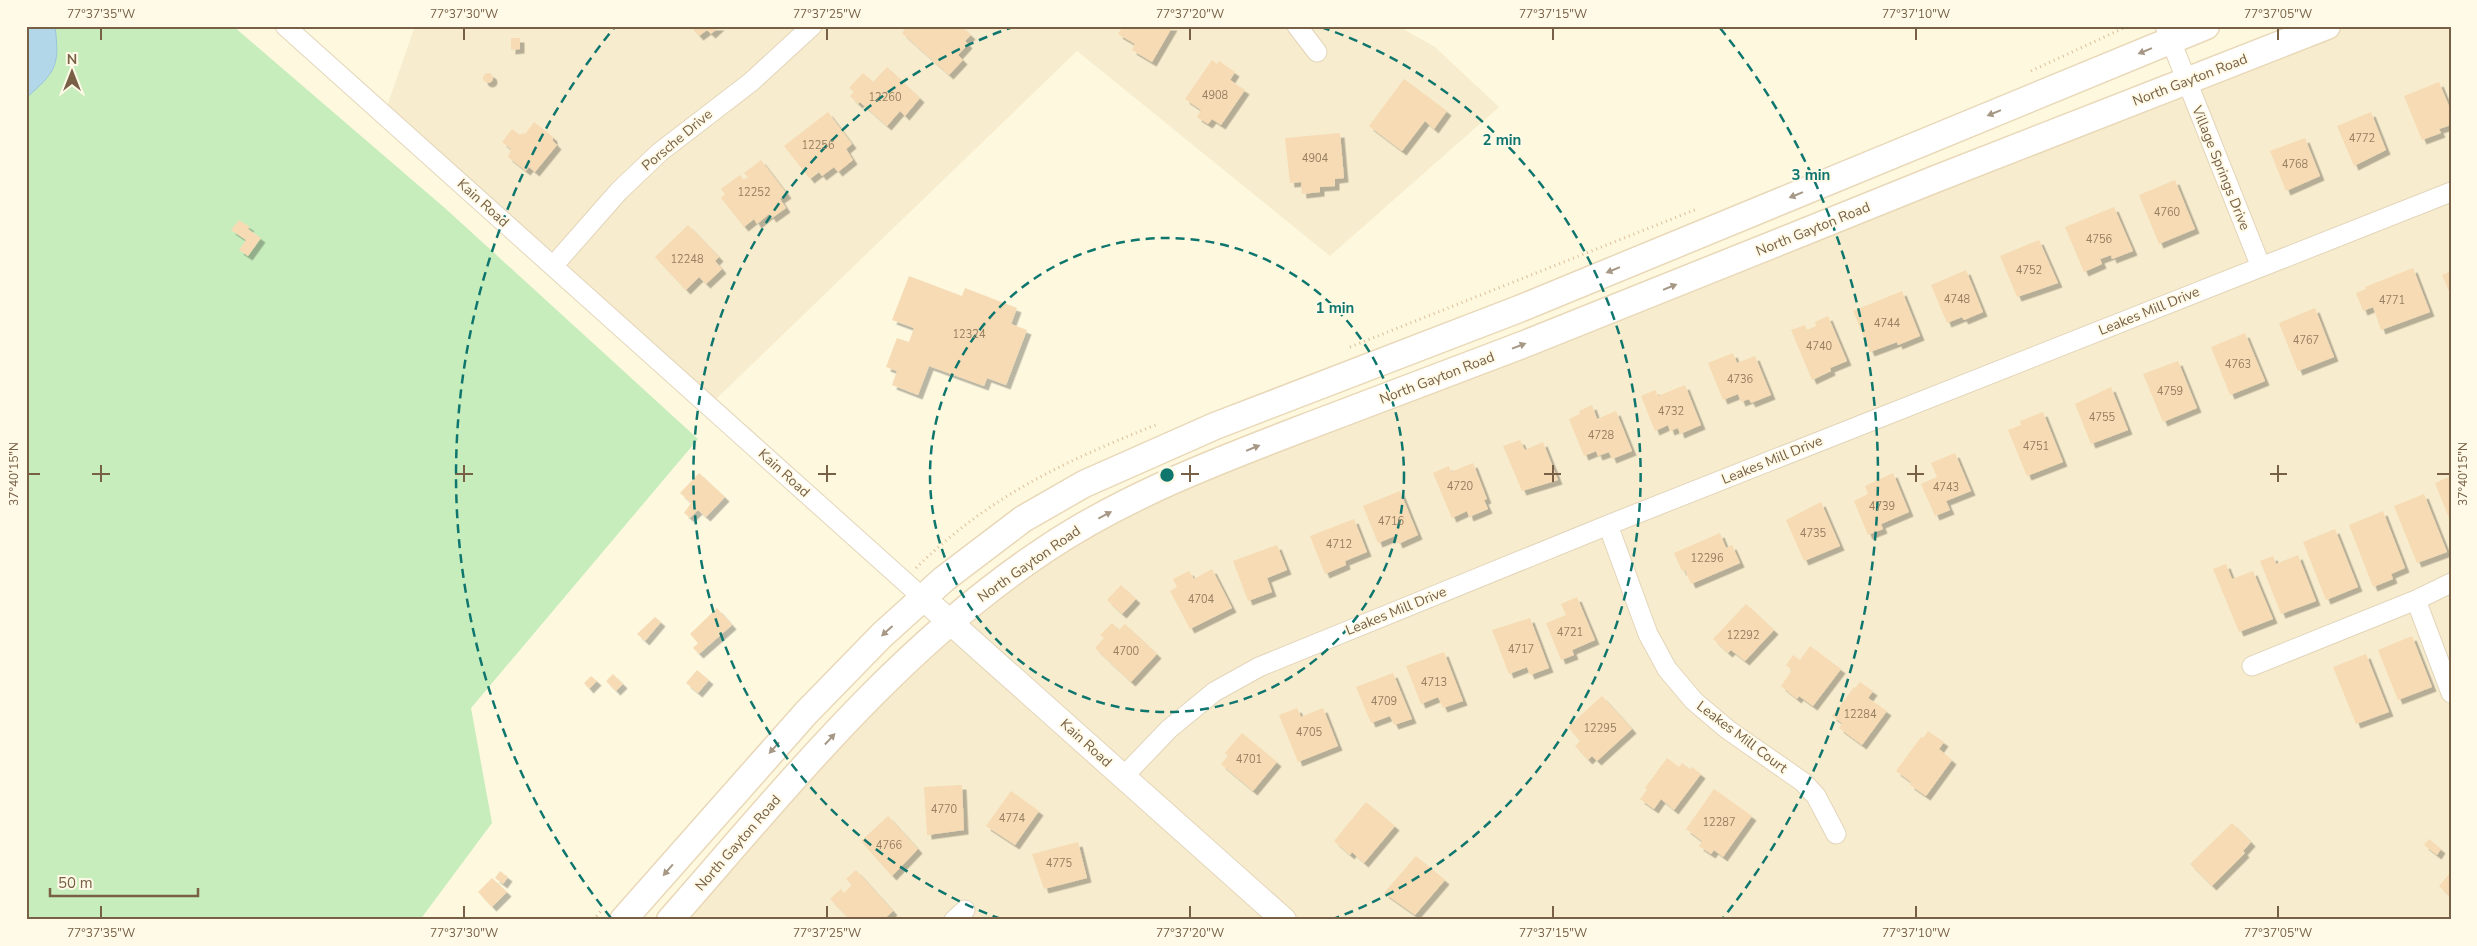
<svg xmlns="http://www.w3.org/2000/svg" width="2477" height="946" viewBox="0 0 2477 946" font-family="'Nunito Sans',sans-serif">
<style>
.residential{fill:#f7eccd}
.green{fill:#c7edbd}
.water{fill:#b2d7e9;stroke:#97c4dc}
.building{fill:#f6dbb4;filter:url(#shadow)}
.lines{fill:none;stroke-linecap:round;stroke-linejoin:round}
.minor-casing{stroke:#e3d5ba;stroke-width:21}
.tertiary-casing{stroke:#e3d5ba;stroke-width:26}
.secondary-casing{stroke:#e9d8b8;stroke-width:29}
.path{stroke:#dbbf98;stroke-width:3;stroke-dasharray:1 4;stroke-linecap:butt}
.minor{stroke:#fff;stroke-width:19}
.tertiary{stroke:#fff;stroke-width:24}
.secondary{stroke:#fff;stroke-width:26}
.oneway{fill:#a79886}
.ticks{fill:none;stroke:#776045;stroke-width:2}
.ring{fill:none;stroke:#0f766e;stroke-width:2.5;stroke-dasharray:9 6}
.labels{text-anchor:middle;dominant-baseline:central;stroke-width:4;stroke-linejoin:round;paint-order:stroke}
.number-label{font-size:11px;fill:#977f61}
.street-label{font-size:14px;fill:#776045;stroke:#fffae7}
.centre{fill:#0f766e;stroke:#fffae7;stroke-width:2.5}
.ring-label{font-size:15px;text-anchor:middle;font-weight:bold;fill:#0f766e;stroke:#fffae7;stroke-width:4;stroke-linejoin:round;paint-order:stroke}
.neatline{fill:none;stroke:#776045;stroke-width:2}
.ticks-label{font-size:12px;text-anchor:middle;fill:#776045}
</style>
<defs>
<filter id="shadow"><feDropShadow dx="4.5" dy="4.5" stdDeviation="0" flood-color="#0004"/></filter>
</defs>
<rect width="100%" height="100%" fill="#fef8df"/>
<path class="residential" d="M415,26H1398L1435,47L1499,107L1330,256L1077,51L715,400L384,115Z
M2302,26H2451V920H664L907,653L1140,490Z"/>
<path class="green" d="M55,26H233L446,209L698,439L471,708L492,823L420,920H26V98C56,72 60,67 55,26Z"/>
<path class="water" d="M26,26H55C60,66 56,72 26,98Z"/>
<path class="building" d="M690,26H720L711,34L707,30L699,36Z
M907,26H961L971,35L965,41L968,44L958,55L963,60L949,75L902,33Z
M1123,26H1173L1152,62L1132,50L1135,44L1118,34Z
M511,38H520V49L511,50Z
M1212,60L1217,64L1219,61L1235,72L1230,80L1245,90L1221,125L1212,119L1208,124L1197,117L1201,110L1185,99Z
M887,67L920,98L905,116L900,111L887,126L860,102L858,104L850,96L854,92L849,88L863,73L873,82Z
M483 78a5 5 0 1 1 10 0a5 5 0 1 1-10 0Z
M1404,79L1447,111L1434,129L1425,121L1402,151L1369,126Z
M2439,82L2451,111V125L2439,129L2441,133L2422,140L2404,96Z
M828,112L852,144L846,149L853,160L838,172L834,167L822,176L819,172L810,179L784,146Z
M2371,112L2386,150L2354,166L2337,126Z
M534,122L553,137V141L557,145L535,172L529,167L526,171L508,157L511,149L502,142L512,129L520,135L523,133L525,134Z
M1340,133L1344,178L1335,179V186L1320,187V192L1302,194L1301,182L1290,183L1285,138Z
M2305,138L2320,176L2286,191L2270,151Z
M761,160L787,194L780,199L786,208L772,218L769,214L757,224L754,219L744,227L721,198L725,194L721,189L740,175L744,180L748,177L744,173Z
M2175,180L2195,229L2159,244L2139,195Z
M2114,207L2133,251L2112,259L2111,255L2100,259L2102,264L2084,272L2065,227Z
M239,220L250,227L248,229L261,238L248,256L239,250L246,240L231,230Z
M688,225L719,257L715,261L722,269L706,284L699,277L686,290L655,257Z
M2039,240L2058,283L2017,297L2000,256Z
M2413,268L2430,312L2381,330L2373,307L2363,311L2356,293L2366,289L2365,287Z
M1966,270L1983,312L1964,320L1962,317L1947,323L1931,285Z
M2451,271V296L2442,275Z
M909,276L962,296L965,288L1017,308L1011,324L1027,330L1006,385L987,378L984,386L929,366L918,395L892,385L897,371L886,367L897,338L909,342L914,328L892,320Z
M1902,291L1920,336L1898,345L1897,342L1870,352L1853,311Z
M2315,308L2334,357L2298,371L2279,323Z
M1828,316L1847,361L1830,368L1831,371L1812,380L1791,330L1805,325L1807,330L1816,326L1815,322Z
M2245,333L2265,381L2230,395L2211,347Z
M1733,353L1737,363L1755,356L1771,395L1751,403L1749,399L1741,402L1738,394L1723,400L1708,363Z
M2178,361L2197,408L2163,422L2143,374Z
M1685,385L1701,425L1680,434L1678,428L1670,431L1668,425L1655,431L1641,396L1655,390L1658,396Z
M2111,387L2128,430L2091,444L2075,404Z
M1592,405L1597,419L1616,411L1632,451L1612,459L1609,452L1598,456L1596,451L1584,456L1569,419L1580,414L1579,411Z
M2043,412L2063,462L2027,476L2008,430L2021,425L2020,421Z
M1520,440L1525,450L1543,442L1558,480L1522,491L1503,446Z
M1955,453L1971,491L1946,501L1950,510L1935,516L1921,484L1937,477L1931,463Z
M1473,463L1487,499L1484,500L1488,509L1469,517L1467,511L1452,518L1433,473L1449,466L1451,472Z
M699,473L725,497L706,517L698,510L690,518L684,513L691,503L680,493Z
M1893,473L1909,512L1881,524L1883,529L1868,535L1854,501L1868,494L1865,486Z
M2451,476V523L2435,483Z
M1400,491L1418,535L1398,544L1395,536L1378,543L1363,506Z
M2424,494L2447,552L2417,563L2394,506Z
M1821,502L1840,546L1804,561L1786,520Z
M2383,511L2405,568L2391,574L2393,579L2373,587L2349,525Z
M1354,519L1367,552L1345,561L1346,565L1325,574L1310,536Z
M2335,529L2358,587L2326,600L2303,542Z
M1720,533L1726,548L1732,545L1740,563L1691,584L1685,570L1682,571L1674,553Z
M1277,545L1287,570L1267,578L1272,592L1248,601L1233,561Z
M2298,555L2316,601L2281,614L2260,561L2273,556L2276,564Z
M2226,564L2232,579L2253,571L2273,619L2239,632L2213,569Z
M1212,569L1232,608L1190,629L1170,591L1177,587L1173,579L1189,571L1194,579Z
M1121,585L1136,599L1122,614L1107,600Z
M1577,597L1595,640L1572,650L1574,655L1561,660L1546,623L1566,615L1561,604Z
M1746,604L1774,630L1745,661L1731,650L1728,653L1713,639Z
M717,608L732,625L699,654L693,648L698,643L690,634Z
M655,617L661,622L645,641L637,634Z
M1530,618L1549,668L1530,675L1527,667L1509,674L1492,630Z
M1112,623L1119,630L1125,624L1157,654L1131,682L1095,648L1104,638L1100,635Z
M2412,636L2432,687L2398,700L2378,650Z
M1810,646L1841,669L1813,706L1799,696L1797,699L1781,686L1792,670L1786,665L1793,655L1800,660Z
M1444,652L1463,701L1443,708L1438,697L1421,704L1406,666Z
M2366,654L2389,712L2356,724L2333,667Z
M697,670L709,680L698,693L686,683Z
M1393,673L1412,719L1394,725L1390,716L1371,723L1356,687Z
M613,674L623,684L616,691L606,681Z
M591,676L597,681L589,689L584,683Z
M1860,682L1873,691L1868,698L1887,711L1862,745L1839,728L1842,723L1832,716L1854,687L1855,688Z
M1602,696L1632,729L1597,761L1592,756L1588,760L1575,746L1580,741L1568,727Z
M1297,708L1301,717L1323,708L1338,746L1298,762L1279,715Z
M1928,731L1944,742L1939,749L1952,760L1926,796L1910,785L1911,782L1896,771L1921,737L1923,738Z
M1242,733L1277,762L1253,791L1221,764L1228,756L1225,753Z
M1667,758L1679,767L1682,763L1690,769L1692,767L1701,774L1674,810L1661,799L1654,809L1640,799L1647,790L1645,788Z
M962,785L964,830L927,835L924,787Z
M1714,789L1752,816L1723,857L1714,850L1711,854L1699,846L1702,841L1686,829Z
M1011,791L1039,811L1015,845L986,826Z
M1366,802L1395,826L1364,863L1352,852L1350,855L1334,841Z
M888,816L918,849L892,876L861,841Z
M2232,823L2251,842L2243,851L2245,853L2212,886L2190,864Z
M2429,839L2441,849L2437,855L2424,845Z
M1078,842L1087,878L1044,889L1032,854Z
M1416,856L1445,880L1415,915L1384,893Z
M856,870L893,911L883,920H850L830,899L841,889L844,893L852,885L846,879Z
M500,871L508,877L503,884L495,878Z
M2451,872V897L2439,886Z
M492,878L507,892L492,907L478,892Z"/>
<g class="lines">
<defs>
<path id="minor" d="M285,26L923,598
M1297,26L1317,52
M2165,26L2261,267
M553,266L619,191L660,152L751,82L812,26
M1608,525L1648,634L1667,669L1694,701L1727,729L1803,782L1816,796L1836,834
M2451,583L2416,600L2451,693
M2252,666L2416,600
M1123,777L1169,729L1214,692L1259,667L1608,525L2451,192
M954,920L965,910"/>
<path id="tertiary" d="M923,598L1284,920"/>
<path id="secondary" d="M623,920L806,713L882,635L944,579L1023,519L1084,484L1215,426L1519,309L2206,26
M670,920C786,788 898,647 1046,549C1125,496 1217,461 1306,427C1378,400 1450,373 1522,345C1659,291 1796,235 1933,180C2063,128 2196,78 2327,26"/>
</defs>
<use href="#minor" class="minor-casing"/>
<use href="#tertiary" class="tertiary-casing"/>
<use href="#secondary" class="secondary-casing"/>
<path class="path" d="M2031,71L2128,26
M1350,347L1697,209
M916,568C989,496 1065,461 1158,424
M593,920L601,911"/>
<use href="#minor" class="minor"/>
<use href="#tertiary" class="tertiary"/>
<use href="#secondary" class="secondary"/>
</g>
<defs><path id="oneway-solid" d="M-6-.8H1V-3.2L6.5 0L1 3.2V.8H-6Z" transform="scale(1.25)"/></defs>
<g class="oneway">
<use href="#oneway-solid" transform="translate(2145 51) rotate(158)"/>
<use href="#oneway-solid" transform="translate(1994 113) rotate(158)"/>
<use href="#oneway-solid" transform="translate(1796 195) rotate(158)"/>
<use href="#oneway-solid" transform="translate(1613 270) rotate(158)"/>
<use href="#oneway-solid" transform="translate(1670 287) rotate(-22)"/>
<use href="#oneway-solid" transform="translate(1519 346) rotate(-21)"/>
<use href="#oneway-solid" transform="translate(1253 448) rotate(-22)"/>
<use href="#oneway-solid" transform="translate(1105 515) rotate(-28)"/>
<use href="#oneway-solid" transform="translate(887 631) rotate(138)"/>
<use href="#oneway-solid" transform="translate(830 739) rotate(-47)"/>
<use href="#oneway-solid" transform="translate(774 748) rotate(132)"/>
<use href="#oneway-solid" transform="translate(668 870) rotate(131)"/>
</g>
<path class="ticks" d="M101,28V40M464,28V40M827,28V40M1190,28V40M1553,28V40M1916,28V40M2278,28V40M101,465V482M464,465V482M827,465V482M1190,465V482M1553,465V482M1916,465V482M2278,465V482M28,474H40M92,474H110M455,474H473M818,474H836M1181,474H1199M1544,474H1561M1907,474H1924M2270,474H2287M2437,474H2450M101,906V918M464,906V918M827,906V918M1190,906V918M1553,906V918M1916,906V918M2278,906V918"/>
<g class="ring">
<circle cx="1167" cy="475" r="237"/>
<path d="M1001 919A474 474 0 0 1 1013 27M1321 27A474 474 0 0 1 1333 919"/>
<path d="M611 918A711 711 0 0 1 614 28M1720 28A711 711 0 0 1 1723 918"/>
</g>
<g class="labels">
<g class="number-label">
<text x="1215" y="95">4908</text>
<text x="885" y="97">12260</text>
<text x="2362" y="138">4772</text>
<text x="818" y="145">12256</text>
<text x="1315" y="158">4904</text>
<text x="2295" y="164">4768</text>
<text x="754" y="192">12252</text>
<text x="2167" y="212">4760</text>
<text x="2099" y="239">4756</text>
<text x="687" y="259">12248</text>
<text x="2029" y="270">4752</text>
<text x="1957" y="299">4748</text>
<text x="2392" y="300">4771</text>
<text x="1887" y="323">4744</text>
<text x="969" y="334">12324</text>
<text x="2306" y="340">4767</text>
<text x="1819" y="346">4740</text>
<text x="2238" y="364">4763</text>
<text x="1740" y="379">4736</text>
<text x="2170" y="391">4759</text>
<text x="1671" y="411">4732</text>
<text x="2102" y="417">4755</text>
<text x="1601" y="435">4728</text>
<text x="2036" y="446">4751</text>
<text x="1460" y="486">4720</text>
<text x="1946" y="487">4743</text>
<text x="1882" y="506">4739</text>
<text x="1391" y="521">4716</text>
<text x="1813" y="533">4735</text>
<text x="1339" y="544">4712</text>
<text x="1707" y="558">12296</text>
<text x="1201" y="599">4704</text>
<text x="1570" y="632">4721</text>
<text x="1743" y="635">12292</text>
<text x="1521" y="649">4717</text>
<text x="1126" y="651">4700</text>
<text x="1434" y="682">4713</text>
<text x="1384" y="701">4709</text>
<text x="1860" y="714">12284</text>
<text x="1600" y="728">12295</text>
<text x="1309" y="732">4705</text>
<text x="1249" y="759">4701</text>
<text x="944" y="809">4770</text>
<text x="1012" y="818">4774</text>
<text x="1719" y="822">12287</text>
<text x="889" y="845">4766</text>
<text x="1059" y="863">4775</text>
</g>
<g class="street-label">
<text transform="translate(2190 80) rotate(-21)">North Gayton Road</text>
<text transform="translate(677 140) rotate(-40)">Porsche Drive</text>
<text transform="translate(2221 168) rotate(68)">Village Springs Drive</text>
<text transform="translate(483 203) rotate(42)">Kain Road</text>
<text transform="translate(1813 229) rotate(-22)">North Gayton Road</text>
<text transform="translate(2149 311) rotate(-22)">Leakes Mill Drive</text>
<text transform="translate(1437 378) rotate(-21)">North Gayton Road</text>
<text transform="translate(1772 460) rotate(-22)">Leakes Mill Drive</text>
<text transform="translate(784 473) rotate(42)">Kain Road</text>
<text transform="translate(1029 564) rotate(-35)">North Gayton Road</text>
<text transform="translate(1396 611) rotate(-22)">Leakes Mill Drive</text>
<text transform="translate(1742 737) rotate(37)">Leakes Mill Court</text>
<text transform="translate(1086 743) rotate(42)">Kain Road</text>
<text transform="translate(738 843) rotate(-49)">North Gayton Road</text>
</g>
</g>
<circle cx="1167" cy="475" r="8" class="centre"/>
<g class="ring-label">
<text x="1502" y="145">2 min</text>
<text x="1811" y="180">3 min</text>
<text x="1335" y="313">1 min</text>
</g>
<rect width="2477" height="946" fill="none" stroke="#fffae7" stroke-width="55"/>
<g transform="translate(72 72)" stroke="#fffae7" stroke-width="4" paint-order="stroke">
<path d="M0-4L9 19L0 12L-9 19Z" fill="#776045"/>
<text y="-8" font-size="14" font-weight="bold" text-anchor="middle" fill="#776045">N</text>
</g>
<path d="M50 888v8h148v-8" fill="none" stroke="#776045" stroke-width="2.5"/>
<text x="58" y="888" font-size="15" fill="#776045" stroke="#fffae7" stroke-width="4" paint-order="stroke">50 m</text>
<rect x="28" y="28" width="2422" height="890" class="neatline"/>
<g class="ticks-label">
<text x="101" y="18">77°37'35"W</text>
<text x="464" y="18">77°37'30"W</text>
<text x="827" y="18">77°37'25"W</text>
<text x="1190" y="18">77°37'20"W</text>
<text x="1553" y="18">77°37'15"W</text>
<text x="1916" y="18">77°37'10"W</text>
<text x="2278" y="18">77°37'05"W</text>
<text transform="translate(14 474) rotate(-90)" y="4">37°40'15"N</text>
<text transform="translate(2463 474) rotate(-90)" y="4">37°40'15"N</text>
<text x="101" y="937">77°37'35"W</text>
<text x="464" y="937">77°37'30"W</text>
<text x="827" y="937">77°37'25"W</text>
<text x="1190" y="937">77°37'20"W</text>
<text x="1553" y="937">77°37'15"W</text>
<text x="1916" y="937">77°37'10"W</text>
<text x="2278" y="937">77°37'05"W</text>
</g>
</svg>
